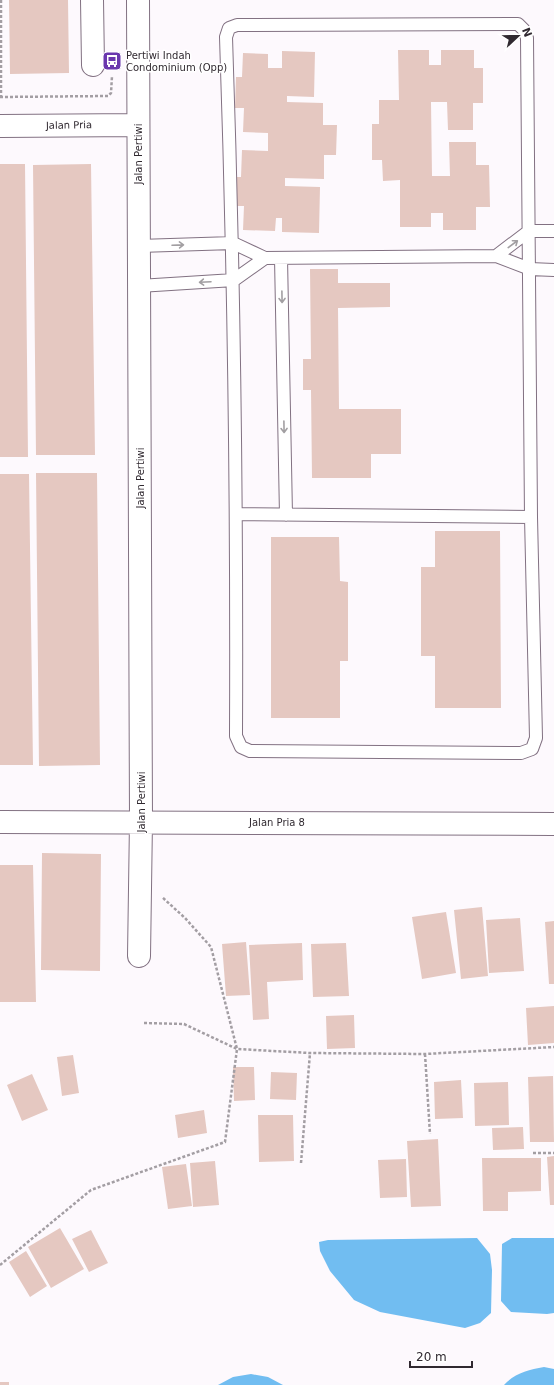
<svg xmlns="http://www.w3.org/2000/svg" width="554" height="1385" viewBox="0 0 554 1385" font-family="'DejaVu Sans',sans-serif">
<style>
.water{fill:#71bdf1}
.building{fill:#e5c8c1}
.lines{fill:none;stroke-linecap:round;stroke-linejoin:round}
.service-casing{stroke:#827182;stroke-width:14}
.minor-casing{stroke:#827182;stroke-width:24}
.path{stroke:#a39ea3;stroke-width:2.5;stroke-dasharray:3 2;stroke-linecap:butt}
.service{stroke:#fff;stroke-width:12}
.minor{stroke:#fff;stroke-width:22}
.oneway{stroke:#a29fa2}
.labels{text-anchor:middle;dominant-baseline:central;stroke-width:3;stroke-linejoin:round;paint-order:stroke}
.poi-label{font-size:10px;fill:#302930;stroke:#fff;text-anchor:start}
.street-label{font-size:10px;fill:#302930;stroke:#fff}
</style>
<rect width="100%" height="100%" fill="#fdf9fd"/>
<path class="water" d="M477,1238L490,1254L492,1270L491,1313L480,1323L465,1328L380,1312L354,1300L330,1271L320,1251L319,1242L328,1240Z
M512,1238H554V1313L547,1314L511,1312L501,1301L502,1244Z
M544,1367L554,1369V1385H504C515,1373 528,1370 544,1367Z
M251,1374L268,1377L283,1385H218L233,1377Z"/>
<path class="building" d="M9,0H68L69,73L10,74Z
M398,50H429V65H441V50H474V68H483V103H473V130H448L447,102H431L432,176H450L449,142H476V165H489L490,207H476V230H443V213H431V227H400V180L383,181L382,160H372V124H379V100H399Z
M282,51L315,52L314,97L287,96V102L323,103V125H337L336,155H324V179L285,178V186L320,187L319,233L282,232V218H276L275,231L243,230L244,206H235V177H241L242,150L268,151V133L243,132L244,108H235L236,77H242L243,53L268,54V68H282Z
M0,164H25L28,457H0Z
M91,164L95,455H36L33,165Z
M310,269H338V283H390V307L338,308L339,409H401V454H371V478H312L311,390H303V359H311Z
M36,473H97L100,765L39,766Z
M0,474H29L33,765H0Z
M435,531H500L501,708H435V656H421V567H435Z
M271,537H339L340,581L348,582V661H340V718H271Z
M42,853L101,854L100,971L41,970Z
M0,865H33L36,1002H0Z
M482,907L488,976L461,979L454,910Z
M446,912L456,973L422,979L412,917Z
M520,918L524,971L489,973L486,920Z
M554,921V984H549L545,922Z
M246,942L250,995L226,996L222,944Z
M302,943L303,980L267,982L269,1019L253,1020L249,945Z
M346,943L349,996L313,997L311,944Z
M554,1006V1043L528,1045L526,1008Z
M354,1015L355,1048L327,1049L326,1016Z
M73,1055L79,1093L62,1096L57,1057Z
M233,1067H254L255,1100L234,1101Z
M271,1072L297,1073L296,1100L270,1099Z
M32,1074L48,1110L22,1121L7,1085Z
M553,1076L554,1142H530L528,1077Z
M461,1080L463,1118L435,1119L434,1082Z
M508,1082L509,1125L475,1126L474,1083Z
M204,1110L207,1133L178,1138L175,1115Z
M258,1115H293L294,1161L259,1162Z
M523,1127L524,1149L493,1150L492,1128Z
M438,1139L441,1206L411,1207L407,1141Z
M554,1156V1205H550L547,1157Z
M482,1158H541V1191L508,1192V1211H483Z
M406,1159L407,1197L380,1198L378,1160Z
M215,1161L219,1205L193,1207L190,1163Z
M186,1164L192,1206L168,1209L162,1167Z
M60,1228L84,1269L51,1288L28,1247Z
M91,1230L108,1263L89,1272L72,1239Z
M26,1251L47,1286L30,1297L9,1262Z
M0,1382H9V1385H0Z"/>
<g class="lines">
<defs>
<path id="service" d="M518,24L524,30L527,38L531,517L536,738L532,749L521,753L250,751L241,747L236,736C237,503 234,271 226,37L229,28L237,25Z
M139,246L233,243L265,258L496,256L530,269L554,270
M496,256L529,231H554
M281,258L286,515
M139,286L234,280L265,258
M237,514L531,517"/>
<path id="minor" d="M92,0L93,65
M138,0L141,821L139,956
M0,126L138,125
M0,822L554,824"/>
</defs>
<use href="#service" class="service-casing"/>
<use href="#minor" class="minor-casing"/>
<path class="path" d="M1,0V97
M0,97L108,96L111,93L112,76
M144,1023L184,1024L237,1049L310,1053L425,1054L554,1047
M425,1054L430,1134
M533,1153H554
M301,1163L310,1053
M0,1265L91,1190L225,1142L237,1049L211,947L185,918L162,897"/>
<use href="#service" class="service"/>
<use href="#minor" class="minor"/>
</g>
<defs><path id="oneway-shaft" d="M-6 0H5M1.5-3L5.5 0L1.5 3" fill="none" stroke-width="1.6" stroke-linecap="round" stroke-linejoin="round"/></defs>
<g class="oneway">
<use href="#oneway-shaft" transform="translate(513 244) rotate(-37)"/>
<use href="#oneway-shaft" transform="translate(178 245) rotate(-2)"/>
<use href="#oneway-shaft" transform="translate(205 282) rotate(177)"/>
<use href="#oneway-shaft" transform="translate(282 297) rotate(89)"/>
<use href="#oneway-shaft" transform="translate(284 427) rotate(89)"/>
</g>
<defs>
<symbol id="bus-square" viewBox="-11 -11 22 22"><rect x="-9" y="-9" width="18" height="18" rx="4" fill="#6a37ae" stroke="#fff"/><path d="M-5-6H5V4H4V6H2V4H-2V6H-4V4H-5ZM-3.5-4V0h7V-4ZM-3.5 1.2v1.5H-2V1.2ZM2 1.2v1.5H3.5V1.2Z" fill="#fff"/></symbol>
</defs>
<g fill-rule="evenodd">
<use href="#bus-square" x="101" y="50" width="22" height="22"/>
</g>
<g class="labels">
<g class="poi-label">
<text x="126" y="55">Pertiwi Indah<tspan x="126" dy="12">Condominium (Opp)</tspan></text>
</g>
<g class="street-label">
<text transform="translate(69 125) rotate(-1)">Jalan Pria</text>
<text transform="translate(138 154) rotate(-90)">Jalan Pertiwi</text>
<text transform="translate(140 478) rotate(-90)">Jalan Pertiwi</text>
<text transform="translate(141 802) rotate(-90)">Jalan Pertiwi</text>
<text x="277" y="822">Jalan Pria 8</text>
</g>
</g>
<g transform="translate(518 36) rotate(68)" stroke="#ffffff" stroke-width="3" paint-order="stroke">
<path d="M0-3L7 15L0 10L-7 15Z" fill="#302930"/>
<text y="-6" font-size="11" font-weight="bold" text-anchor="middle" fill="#302930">N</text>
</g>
<path d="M410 1361v6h62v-6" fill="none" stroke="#302930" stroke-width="2"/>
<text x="416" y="1361" font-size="12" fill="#302930" stroke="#ffffff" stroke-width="3" paint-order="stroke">20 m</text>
</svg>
